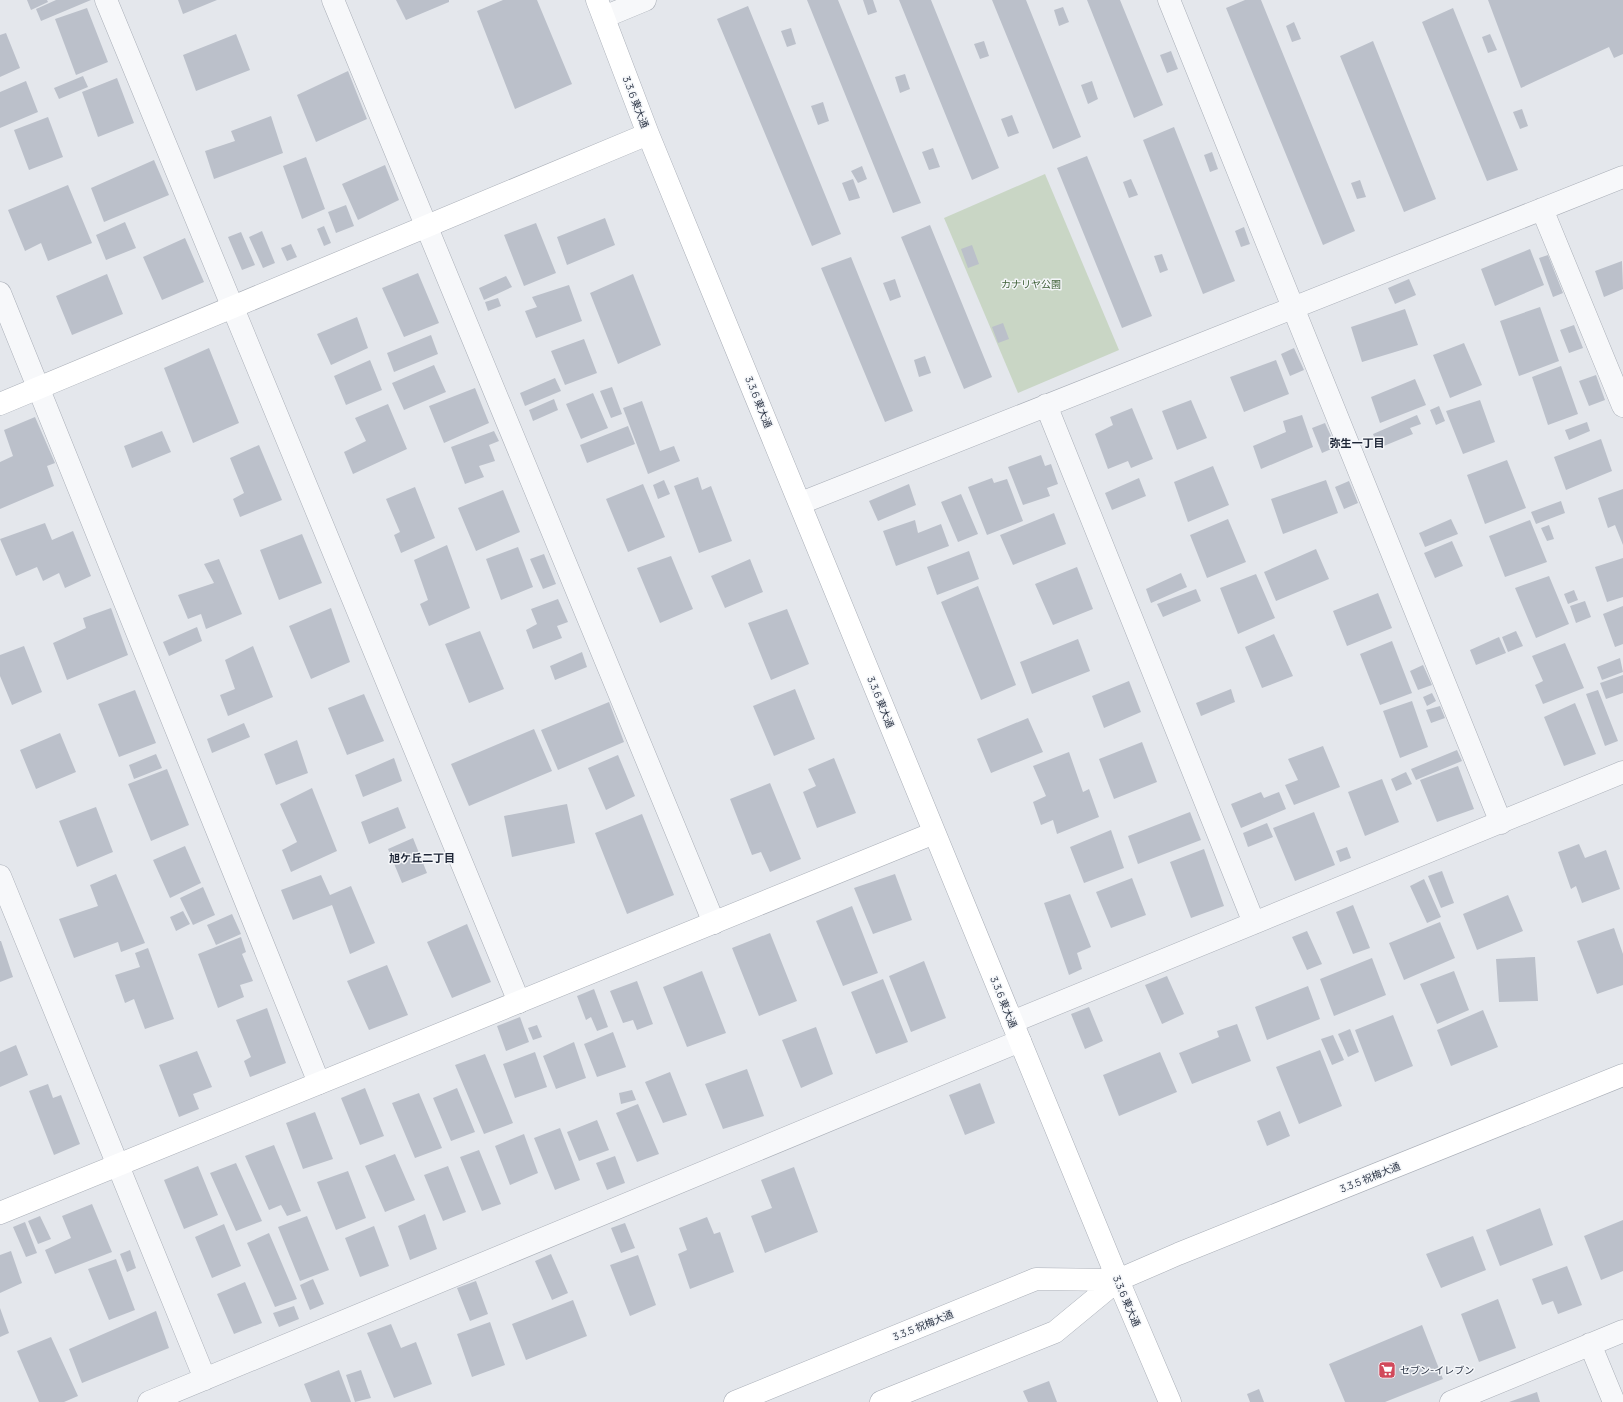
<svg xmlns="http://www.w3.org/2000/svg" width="1623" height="1402" viewBox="0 0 1623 1402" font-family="Manrope,'Noto Sans JP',sans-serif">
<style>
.green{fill:#c9d6c5}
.building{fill:#bbc0ca}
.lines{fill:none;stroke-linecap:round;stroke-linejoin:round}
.street-casing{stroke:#a9aeb7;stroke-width:23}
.secondary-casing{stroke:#a9aeb7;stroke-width:23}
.street{stroke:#f7f8fa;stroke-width:22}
.secondary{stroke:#fff;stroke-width:22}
.labels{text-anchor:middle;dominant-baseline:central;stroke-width:3;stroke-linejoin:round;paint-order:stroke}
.street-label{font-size:10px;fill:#2b3445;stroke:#f4f6f9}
.park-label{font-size:10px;fill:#3f6138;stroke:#f4f6f9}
.poi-label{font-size:10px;fill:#2b3445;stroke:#f4f6f9;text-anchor:start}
.neighbourhood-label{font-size:11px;font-weight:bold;fill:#1d2536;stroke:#f4f6f9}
</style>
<rect width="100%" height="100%" fill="#e4e7ec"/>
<path class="green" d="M1045,174L1119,350L1018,393L944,218Z"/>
<path class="building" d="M27,0H47L48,2L31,10Z
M56,0H91L41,21L36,9Z
M178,0H217L183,14Z
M396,0H449V2L406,20Z
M503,0H537L572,84L515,109L477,11Z
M807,0H838L921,203L893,213Z
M863,0H873L877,12L868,15Z
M899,0H931L999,168L972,180Z
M992,0H1026L1081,137L1053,149Z
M1087,0H1120L1163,105L1134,118Z
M1245,0H1261L1355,231L1323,245L1226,8Z
M1488,0H1623V54L1614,58L1609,47L1521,88Z
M748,6L841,234L812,246L717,19Z
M1063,7L1069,22L1059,26L1054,10Z
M87,8L108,62L76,75L55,19Z
M1453,8L1518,170L1487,181L1422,22Z
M1294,22L1301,39L1292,42L1286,26Z
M791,28L796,44L787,47L781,31Z
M6,33L20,68L0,77V35Z
M236,34L250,70L196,91L183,55Z
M1490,34L1497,50L1488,53L1482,37Z
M984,41L989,56L980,59L974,44Z
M1373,41L1436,199L1404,212L1340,56Z
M1171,51L1178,69L1167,73L1160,55Z
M348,71L367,119L316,142L297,95Z
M905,74L910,89L900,93L895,77Z
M83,76L88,87L59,99L54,88Z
M117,78L134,123L98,137L82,92Z
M26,81L38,112L0,128V92Z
M1092,81L1098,99L1088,104L1081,85Z
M823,102L829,121L818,125L811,106Z
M1522,109L1528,126L1520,129L1513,112Z
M1012,115L1019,133L1008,137L1001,119Z
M271,116L283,153L214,179L205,151L235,141L231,131Z
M48,117L63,157L29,170L14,130Z
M1174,127L1235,281L1203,294L1143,140Z
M933,148L940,167L929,170L922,152Z
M1212,152L1218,169L1210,172L1204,155Z
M1087,156L1152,316L1122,328L1057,168Z
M306,157L325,209L302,219L283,166Z
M154,160L169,195L104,222L91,188Z
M385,165L399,200L358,220L342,184Z
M862,166L867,179L858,183L851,171Z
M853,179L860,198L849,201L842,183Z
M1131,179L1138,195L1129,198L1123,182Z
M1360,180L1366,197L1357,199L1351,183Z
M68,185L92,243L48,261L41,243L25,251L8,210Z
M346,205L354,226L336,233L328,212Z
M605,218L615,245L567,265L557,237Z
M125,222L136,248L106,260L96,235Z
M536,223L556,273L524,286L504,235Z
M930,225L992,377L964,389L901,237Z
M324,226L331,243L324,246L317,229Z
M1244,227L1250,244L1241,247L1235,231Z
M262,231L275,263L263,268L249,237Z
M241,232L255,265L242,270L228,237Z
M185,238L204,282L162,300L143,257Z
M291,244L297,257L287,261L281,248Z
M972,245L979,264L968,268L961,249Z
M1530,249L1544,285L1495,306L1481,269Z
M1162,254L1168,270L1160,273L1154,256Z
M1548,255L1563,293L1553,297L1539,258Z
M851,257L913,411L885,422L821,268Z
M1622,261L1623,289L1604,297L1595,271Z
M418,273L439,323L404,337L382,288Z
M107,274L123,314L72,335L56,296Z
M633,274L661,345L618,364L590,293Z
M506,276L512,287L484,300L479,288Z
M895,279L901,297L890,301L883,283Z
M1409,279L1416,295L1395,304L1388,288Z
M569,285L582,321L536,338L525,311L537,307L532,297Z
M498,298L501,306L488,311L485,302Z
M1540,307L1559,361L1519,376L1500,321Z
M1405,309L1418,345L1362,362L1351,327Z
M357,317L368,348L331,365L317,334Z
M1003,323L1009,339L998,343L992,327Z
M1574,325L1583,348L1569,353L1560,330Z
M431,335L438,354L394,372L387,353Z
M584,339L597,373L565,385L551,351Z
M1464,343L1482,385L1450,398L1433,355Z
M209,348L239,423L193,443L164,368Z
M1294,348L1304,370L1290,376L1281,354Z
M925,356L931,373L919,377L914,360Z
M370,360L382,390L346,405L334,376Z
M1276,360L1289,394L1244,412L1230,377Z
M434,365L446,392L404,410L392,383Z
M1561,366L1578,414L1548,425L1532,377Z
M1596,375L1605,400L1589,406L1579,381Z
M555,378L561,391L525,406L520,393Z
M1415,379L1426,405L1380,423L1371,397Z
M612,387L622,414L611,418L600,391Z
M475,388L489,423L444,443L429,406Z
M593,393L608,428L581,439L566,404Z
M554,399L558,410L533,421L529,410Z
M1191,400L1207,438L1177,450L1162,411Z
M1480,400L1495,442L1463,454L1446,411Z
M642,401L660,451L674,446L680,461L648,474L623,408Z
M388,404L407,449L353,474L344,452L366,441L355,418Z
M1439,406L1445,421L1436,425L1430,410Z
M1132,408L1153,459L1131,468L1128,461L1108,469L1095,434L1113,425L1110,417Z
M1302,415L1313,447L1261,469L1253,446L1286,432L1283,421Z
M1417,415L1421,424L1410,428L1413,434L1379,448L1373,434Z
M35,417L55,463L47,466L54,486L0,509V462L13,456L4,430Z
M1587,422L1590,431L1569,440L1565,430Z
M1325,423L1336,447L1322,453L1312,428Z
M628,426L635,444L587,463L580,445Z
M162,431L171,452L132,468L124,446Z
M494,431L499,441L489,445L495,461L479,466L484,477L465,484L451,447Z
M1601,439L1612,471L1566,490L1554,457Z
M259,445L282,500L240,517L233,499L244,493L230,458Z
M1041,455L1045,466L1051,464L1058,484L1047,488L1050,496L1023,505L1008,467Z
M1507,460L1526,508L1485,524L1467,475Z
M1213,466L1229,505L1188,522L1174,482Z
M698,477L702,490L711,486L732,541L699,553L674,486Z
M992,478L994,483L1007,479L1023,521L987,535L968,487Z
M1139,478L1146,496L1112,510L1105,493Z
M664,480L670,494L658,499L653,485Z
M1326,480L1338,513L1283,534L1271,499Z
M1349,481L1358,503L1344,509L1335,487Z
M643,484L665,537L628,552L606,499Z
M909,484L916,505L878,521L869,501Z
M415,487L435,538L401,553L394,535L400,532L386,499Z
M1623,489V545L1615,525L1608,528L1598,498Z
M503,490L520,532L476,551L458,508Z
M961,494L978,534L958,542L941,502Z
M1561,501L1565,513L1536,524L1531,512Z
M1054,513L1066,544L1013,565L1000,535Z
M1228,519L1246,562L1207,578L1190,535Z
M1451,519L1458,534L1425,547L1419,533Z
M915,520L918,533L941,524L949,546L896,566L883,531Z
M1530,520L1547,562L1505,577L1489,536Z
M45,523L52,540L73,531L91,576L65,588L59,573L43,581L37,567L16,576L0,539Z
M1549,525L1554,539L1547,541L1541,528Z
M302,534L322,583L279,600L260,550Z
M1452,541L1463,566L1435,578L1424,553Z
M447,545L470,608L429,626L420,604L428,600L414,560Z
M518,547L533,587L501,600L486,559Z
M1316,549L1329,579L1276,601L1264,572Z
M969,551L979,579L937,595L927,567Z
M544,554L556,584L543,589L530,559Z
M671,556L693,609L660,623L637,568Z
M1623,558V597L1607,602L1595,567Z
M219,559L242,614L206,629L201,614L188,619L178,595L214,583L204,564Z
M750,559L763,592L725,608L711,576Z
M1077,567L1093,609L1053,625L1035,584Z
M1181,573L1187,587L1151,603L1146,589Z
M1256,574L1275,618L1238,634L1220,588Z
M1549,576L1569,624L1536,638L1515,588Z
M978,586L1016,685L981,700L941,602Z
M1196,589L1201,601L1163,617L1157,604Z
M1574,590L1578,600L1568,604L1564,594Z
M1378,593L1392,628L1347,646L1333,611Z
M558,599L568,622L557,626L562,638L533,649L526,630L537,624L531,609Z
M1585,601L1591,617L1576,623L1570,606Z
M1623,606V644L1615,647L1603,614Z
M111,608L128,655L67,680L53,643L86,628L83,618Z
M331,608L350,662L311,679L289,626Z
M787,609L809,664L771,680L748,623Z
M197,627L202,641L169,656L163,642Z
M480,631L504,689L469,703L445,644Z
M1516,631L1523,646L1508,652L1502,637Z
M1274,634L1293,676L1262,688L1245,647Z
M1499,637L1506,653L1476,665L1470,650Z
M1078,639L1090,671L1032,694L1020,662Z
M1392,641L1412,693L1380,705L1360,654Z
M1565,643L1584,688L1543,704L1535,685L1543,681L1532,656Z
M24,646L42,692L12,705L0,676V655Z
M253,646L273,697L228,716L220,695L235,689L225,660Z
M582,652L587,667L555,680L550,666Z
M1620,658L1623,672L1602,680L1597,667Z
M1423,665L1432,685L1418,690L1410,671Z
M1623,675V693L1606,699L1600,683Z
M1129,681L1141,712L1104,728L1092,696Z
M795,689L815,739L774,756L753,706Z
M1231,689L1235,702L1201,716L1196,703Z
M135,690L156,743L119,757L98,704Z
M1598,690L1618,741L1605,746L1586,694Z
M1432,693L1436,701L1427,706L1423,697Z
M364,694L384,741L347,755L328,708Z
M1412,701L1428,747L1400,758L1383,711Z
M609,702L624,742L558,770L541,730Z
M1575,703L1596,754L1564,766L1544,717Z
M1440,706L1445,718L1431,723L1426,710Z
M1028,718L1043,752L991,773L977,739Z
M244,723L250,737L212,753L207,739Z
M534,729L552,771L469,806L451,764Z
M60,733L76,772L36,789L20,750Z
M297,740L308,773L276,785L264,754Z
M1142,742L1157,782L1114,799L1099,759Z
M1323,746L1340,787L1294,805L1285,785L1298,780L1288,759Z
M1457,750L1462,761L1416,780L1411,769Z
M1069,752L1083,792L1089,789L1099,817L1057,834L1053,820L1041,825L1033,802L1046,796L1033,766Z
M156,754L162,768L134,779L129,765Z
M618,755L635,796L606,810L588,768Z
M394,758L402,781L363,797L355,775Z
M834,758L856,813L817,828L803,792L816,786L808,769Z
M1458,766L1474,809L1437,822L1420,780Z
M167,769L189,825L151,841L128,784Z
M1406,772L1412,784L1396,791L1391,779Z
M1382,779L1399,822L1365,836L1348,792Z
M770,783L801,859L770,872L761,852L752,855L730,799Z
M312,788L337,851L291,872L282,850L297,842L280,804Z
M1261,792L1264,798L1279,792L1286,809L1241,828L1231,804Z
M567,804L575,843L512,857L504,816Z
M96,807L113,852L77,867L59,821Z
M398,807L406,828L369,844L361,822Z
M1190,812L1201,840L1138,864L1128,836Z
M1314,812L1335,865L1295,881L1273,828Z
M642,814L674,895L627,914L595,833Z
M1267,823L1273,837L1248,847L1243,833Z
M1111,830L1124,868L1084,883L1070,847Z
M413,838L427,873L402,883L388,849Z
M1579,844L1585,858L1606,850L1620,889L1582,903L1576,886L1571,889L1558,852Z
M185,846L201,883L170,898L153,860Z
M1347,847L1351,858L1340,862L1336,851Z
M1204,849L1224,906L1191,918L1170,862Z
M1442,871L1454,903L1441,908L1428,876Z
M116,874L145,943L121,952L118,942L74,958L59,919L98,906L90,885Z
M895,874L912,920L873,934L854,888Z
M321,875L330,895L351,886L375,943L350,954L332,905L293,920L281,890Z
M1132,878L1146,915L1111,928L1096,892Z
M1424,879L1441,917L1427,923L1410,886Z
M203,887L215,915L193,925L180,898Z
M1070,894L1091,947L1077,953L1082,969L1069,975L1044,903Z
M1508,895L1523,931L1477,950L1463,914Z
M1353,905L1370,948L1353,954L1336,912Z
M852,906L878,973L843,986L816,921Z
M183,911L190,924L176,931L170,917Z
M232,914L241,934L216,945L207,925Z
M1440,922L1455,958L1404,980L1389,943Z
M467,924L491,982L452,998L427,942Z
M1614,928L1623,954V985L1597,994L1577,941Z
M1307,931L1322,964L1307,970L1292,937Z
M770,933L797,1001L759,1016L732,948Z
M241,937L246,952L242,954L253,981L240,985L244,997L218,1008L198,954Z
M0,941H1L13,977L0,982Z
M148,948L174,1019L145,1029L134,999L125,1003L115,975L140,967L135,953Z
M1535,957L1538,1001L1499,1002L1496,959Z
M1372,958L1386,995L1334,1016L1320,979Z
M924,961L946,1018L911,1032L889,976Z
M387,965L408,1015L369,1030L347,981Z
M702,971L726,1033L687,1047L663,987Z
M1454,971L1469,1010L1437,1024L1420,984Z
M1167,976L1184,1014L1162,1024L1145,985Z
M883,979L908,1042L876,1054L851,992Z
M637,981L653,1024L637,1030L633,1020L623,1023L610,991Z
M1308,986L1320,1019L1267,1040L1255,1007Z
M594,989L608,1027L597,1031L591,1017L586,1020L577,996Z
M1089,1007L1103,1041L1085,1049L1071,1014Z
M267,1008L286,1063L250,1077L244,1061L251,1057L236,1020Z
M1483,1010L1498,1047L1451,1066L1437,1030Z
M1393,1015L1413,1066L1375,1082L1355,1030Z
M520,1017L529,1042L506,1051L497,1026Z
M1237,1024L1251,1061L1192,1084L1179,1053L1219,1037L1217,1031Z
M537,1025L542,1037L533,1040L528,1028Z
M816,1027L833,1074L801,1088L782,1040Z
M1350,1029L1359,1052L1348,1057L1338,1034Z
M613,1032L626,1067L597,1077L584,1044Z
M1333,1035L1344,1060L1332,1065L1321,1039Z
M574,1042L586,1078L556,1089L543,1056Z
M16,1045L28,1075L0,1087V1052Z
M1320,1050L1342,1106L1299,1124L1276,1067Z
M197,1051L212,1087L193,1094L199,1109L179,1117L159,1065Z
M535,1052L547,1087L515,1098L503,1064Z
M1160,1052L1177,1092L1119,1116L1103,1075Z
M485,1054L513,1123L484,1134L455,1065Z
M747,1069L764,1116L723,1129L705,1084Z
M670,1072L687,1115L663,1123L645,1082Z
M980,1083L995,1123L965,1135L949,1095Z
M48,1084L53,1098L61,1095L80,1144L54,1155L29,1091Z
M365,1088L384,1136L360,1145L341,1098Z
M457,1088L475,1132L451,1141L433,1098Z
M632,1090L636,1100L621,1104L619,1093Z
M419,1093L442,1148L415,1158L392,1103Z
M638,1104L659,1154L637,1162L616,1113Z
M1280,1111L1290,1136L1267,1146L1257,1121Z
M315,1112L333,1159L303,1169L286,1123Z
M597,1120L609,1150L579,1161L567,1132Z
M560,1128L580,1180L555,1190L534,1138Z
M524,1134L538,1173L510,1185L495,1146Z
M274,1145L301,1211L287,1216L281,1205L269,1210L245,1156Z
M479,1150L501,1204L482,1211L460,1157Z
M395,1154L415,1200L385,1212L365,1166Z
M615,1156L625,1183L607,1190L596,1163Z
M236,1163L262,1221L236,1231L210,1173Z
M198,1166L218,1215L184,1229L164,1180Z
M448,1166L466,1212L443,1221L424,1175Z
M794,1167L818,1232L765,1253L751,1216L772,1208L761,1180Z
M348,1171L366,1218L336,1230L317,1182Z
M92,1204L112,1252L55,1274L45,1250L71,1238L62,1216Z
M1540,1208L1553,1245L1500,1266L1486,1230Z
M425,1214L437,1249L410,1260L398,1226Z
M40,1216L51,1239L38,1244L28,1221Z
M307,1216L329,1270L300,1281L278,1227Z
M707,1217L714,1234L720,1232L734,1272L690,1289L678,1254L687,1250L679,1228Z
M1623,1220V1271L1601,1280L1584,1236Z
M25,1222L37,1253L26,1257L13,1227Z
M625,1223L635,1248L621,1253L611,1228Z
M224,1224L241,1266L212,1278L195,1237Z
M374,1226L389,1266L360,1277L345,1238Z
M269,1233L297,1299L275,1307L247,1243Z
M1473,1236L1486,1270L1441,1288L1426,1254Z
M130,1250L136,1268L127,1272L120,1254Z
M11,1251L22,1283L0,1293V1255Z
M551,1254L568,1293L552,1300L535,1261Z
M638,1255L656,1305L630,1316L610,1265Z
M116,1259L135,1310L109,1320L88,1269Z
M1567,1266L1582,1305L1558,1314L1553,1301L1542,1305L1532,1279Z
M313,1279L324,1304L310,1310L300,1285Z
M476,1281L488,1314L470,1321L457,1288Z
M245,1282L262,1323L234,1334L217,1294Z
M1498,1299L1516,1348L1479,1362L1461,1314Z
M573,1300L587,1336L526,1360L512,1324Z
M294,1306L299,1319L279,1327L273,1313Z
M0,1308L9,1333L0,1337Z
M156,1311L169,1348L82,1383L69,1349Z
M490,1322L505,1365L472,1377L457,1334Z
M391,1324L401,1348L416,1342L432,1384L394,1398L367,1333Z
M1422,1325L1443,1379L1385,1402H1345L1329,1364Z
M51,1337L78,1396L64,1402H39L17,1351Z
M339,1370L351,1402H311L304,1384Z
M361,1370L371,1398L355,1402L346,1375Z
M1049,1381L1057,1402H1028L1023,1391Z
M1259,1389L1264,1402H1250L1247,1394Z
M1537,1392L1540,1402H1509Z"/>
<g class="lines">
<defs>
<path id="street" d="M106,0L519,1002
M333,0L714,923
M1169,0L1501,823
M604,17L645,0
M1542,209L1623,406
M0,293L319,1083
M1046,405L1254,923
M801,503L1623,177
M0,876L205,1379
M1012,1022L1623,772
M1590,1344L1614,1402
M149,1402L1020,1041
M1451,1402L1623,1331"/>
<path id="secondary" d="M597,0L648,134L1118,1280L1170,1402
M0,404L648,134
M0,1213L934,833
M735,1402L1036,1279L1118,1280
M881,1402L1055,1332L1118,1280L1178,1254L1623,1075"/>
</defs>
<use href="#street" class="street-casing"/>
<use href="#secondary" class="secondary-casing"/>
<use href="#street" class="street"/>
<use href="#secondary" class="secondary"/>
</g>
<defs>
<symbol id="supermarket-square" viewBox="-11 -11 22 22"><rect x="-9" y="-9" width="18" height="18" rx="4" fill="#d1495b" stroke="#f4f6f9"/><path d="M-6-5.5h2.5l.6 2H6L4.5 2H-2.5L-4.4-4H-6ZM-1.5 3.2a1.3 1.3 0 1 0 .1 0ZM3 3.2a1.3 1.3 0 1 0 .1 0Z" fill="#fff"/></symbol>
</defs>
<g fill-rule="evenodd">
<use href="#supermarket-square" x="1377" y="1360" width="20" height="20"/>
</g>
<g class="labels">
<g class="street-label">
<text transform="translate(636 102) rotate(69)">3.3.6 東大通</text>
<text transform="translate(759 402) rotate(68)">3.3.6 東大通</text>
<text transform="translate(881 702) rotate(68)">3.3.6 東大通</text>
<text transform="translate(1004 1002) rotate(68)">3.3.6 東大通</text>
<text transform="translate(1370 1177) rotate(-22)">3.3.5 祝梅大通</text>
<text transform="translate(1127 1301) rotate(67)">3.3.6 東大通</text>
<text transform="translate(923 1325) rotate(-22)">3.3.5 祝梅大通</text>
</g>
<g class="park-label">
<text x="1031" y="284">カナリヤ公園</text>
</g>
<g class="poi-label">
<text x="1400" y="1370">セブン-イレブン</text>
</g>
<g class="neighbourhood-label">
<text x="1357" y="442">弥生一丁目</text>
<text x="422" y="857">旭ケ丘二丁目</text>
</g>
</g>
</svg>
